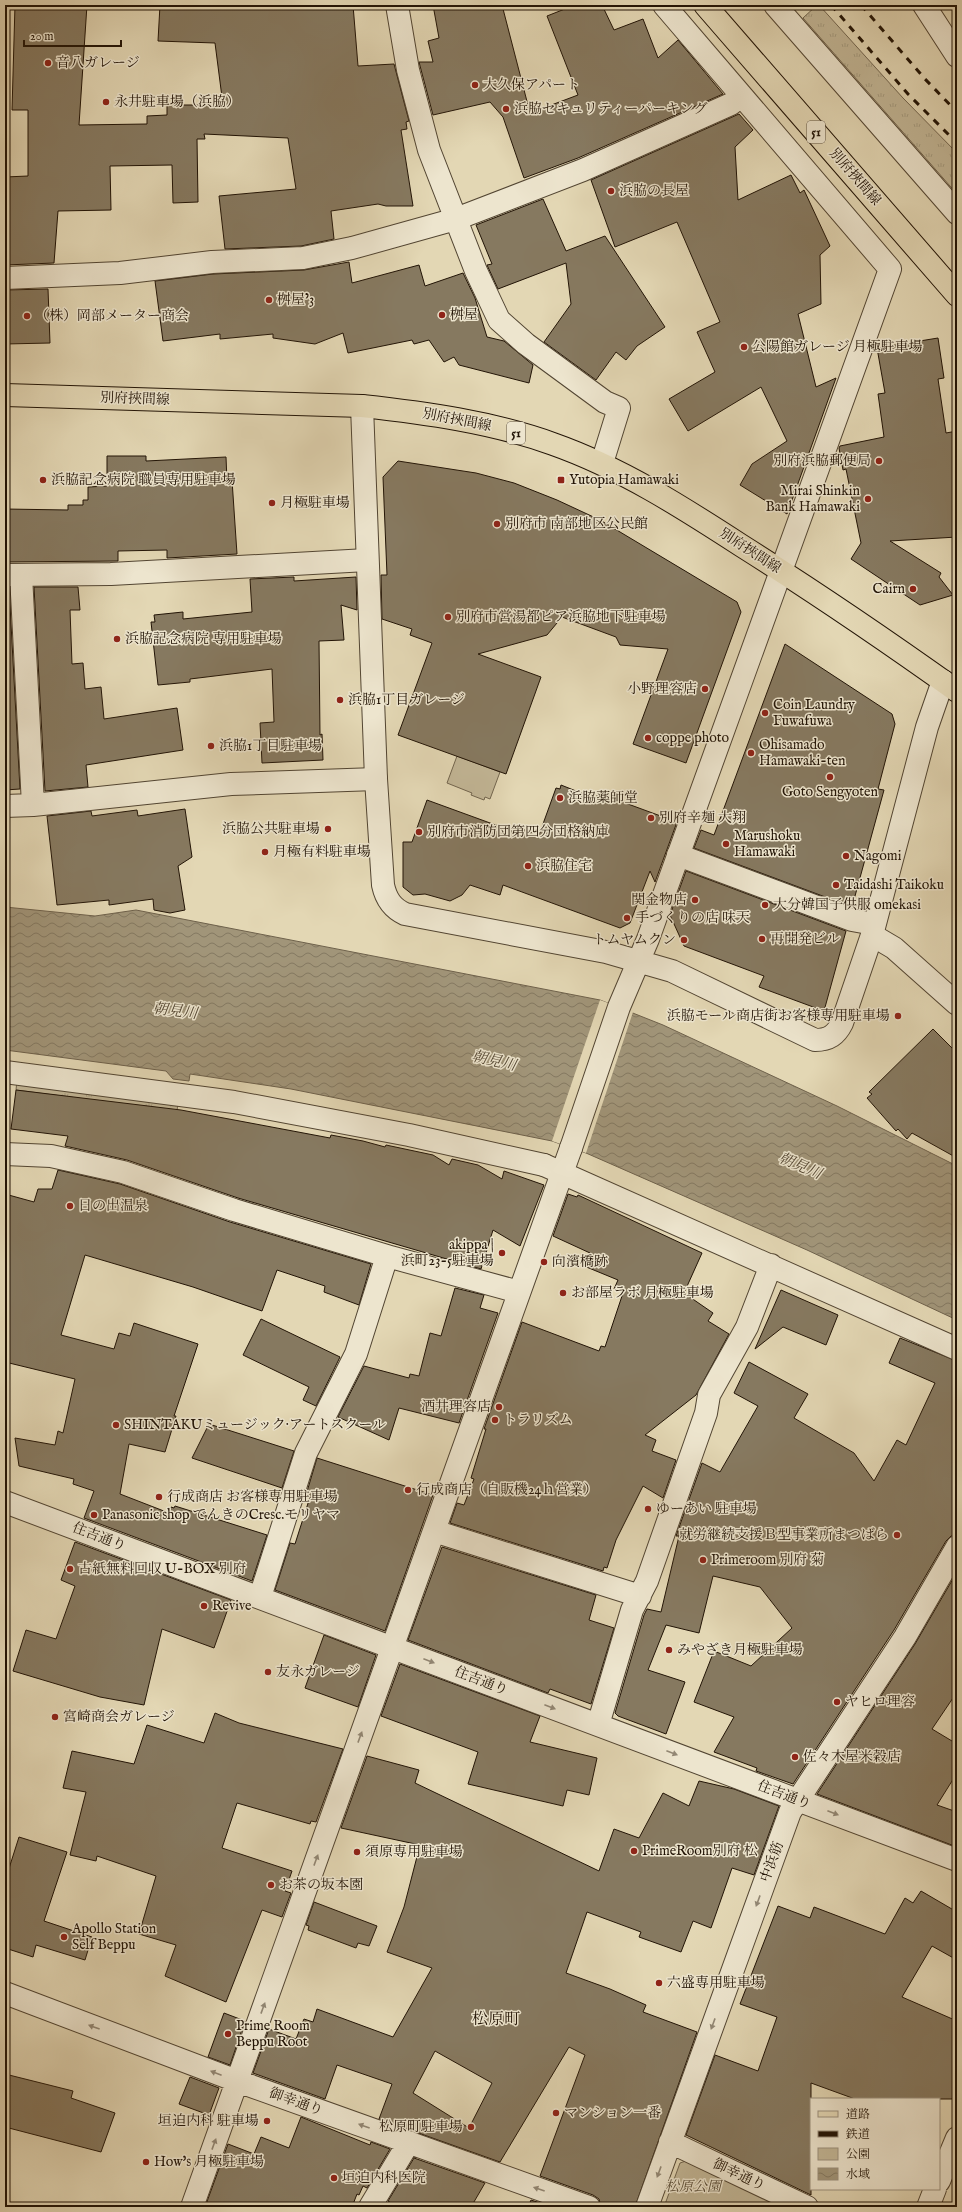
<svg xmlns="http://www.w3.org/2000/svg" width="962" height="2212" viewBox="0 0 962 2212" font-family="'IM FELL English','Noto Serif JP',serif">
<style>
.grass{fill:url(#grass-tufts);stroke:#72654e}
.park{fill:#c2b696;stroke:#72654e}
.water{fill:url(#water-waves);stroke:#6e614b}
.pier{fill:#e3d7b4}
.building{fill:#867960;stroke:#221406;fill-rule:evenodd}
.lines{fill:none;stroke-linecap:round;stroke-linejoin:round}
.pedestrian-casing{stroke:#524532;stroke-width:24}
.minor-casing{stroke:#524532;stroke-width:24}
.tertiary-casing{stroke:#524532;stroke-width:24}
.primary-casing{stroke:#221406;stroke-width:24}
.pedestrian{stroke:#ede5ce;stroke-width:22}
.minor{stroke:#ede5ce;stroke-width:22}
.tertiary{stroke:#ede5ce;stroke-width:22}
.primary{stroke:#e3d7b4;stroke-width:22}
.rail{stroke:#221406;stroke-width:3;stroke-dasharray:7 7;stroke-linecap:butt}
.oneway{fill:#928774}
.poi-dot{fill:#8f2418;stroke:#ede5ce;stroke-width:1.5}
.labels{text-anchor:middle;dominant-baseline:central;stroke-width:3;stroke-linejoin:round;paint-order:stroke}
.shield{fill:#ede5ce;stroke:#5f5342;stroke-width:1}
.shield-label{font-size:13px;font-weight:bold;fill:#221406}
.poi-label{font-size:14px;fill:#221406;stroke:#ede5ce;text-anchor:start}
.street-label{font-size:14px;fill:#221406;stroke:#ede5ce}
.park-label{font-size:14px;font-style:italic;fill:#5a4d38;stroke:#ede5ce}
.water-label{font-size:15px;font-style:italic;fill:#554834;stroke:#ede5ce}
.quarter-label{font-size:16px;fill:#221406;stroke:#ede5ce}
</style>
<defs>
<pattern id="grass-tufts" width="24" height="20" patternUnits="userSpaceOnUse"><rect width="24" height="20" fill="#c2b696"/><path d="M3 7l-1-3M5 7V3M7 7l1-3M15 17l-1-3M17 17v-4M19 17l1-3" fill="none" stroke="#a69c80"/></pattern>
<pattern id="water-waves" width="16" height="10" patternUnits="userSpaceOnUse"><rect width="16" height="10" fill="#a19579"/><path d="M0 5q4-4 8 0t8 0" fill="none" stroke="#837861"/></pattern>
</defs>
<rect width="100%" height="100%" fill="#e3d7b4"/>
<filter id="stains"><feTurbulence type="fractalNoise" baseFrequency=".005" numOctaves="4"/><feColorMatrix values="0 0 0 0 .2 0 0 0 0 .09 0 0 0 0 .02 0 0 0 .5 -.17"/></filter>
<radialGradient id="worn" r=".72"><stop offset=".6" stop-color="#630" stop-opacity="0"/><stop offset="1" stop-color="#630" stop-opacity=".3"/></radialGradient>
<path class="grass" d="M817,5H819L903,98L957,153V194L803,18Z
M17,1080L178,1102L177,1111L16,1090Z"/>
<path class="park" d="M457,756L500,772L490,799L485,797L484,800L471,795L472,793L447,783Z
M686,2161L783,2207H664L680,2163Z"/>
<path class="water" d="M5,907L95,916L136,910L600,1000L663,1025L837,1106L957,1166V1320L807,1250L586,1153L552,1141L291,1089L190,1074L189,1081L173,1079L166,1071L5,1050Z"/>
<path class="pier" d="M600,1000L633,1012L586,1153L552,1141Z"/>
<path class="building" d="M15,5H87L79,125L147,124V116L167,115V105H223L215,43L158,41L160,5H353L358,66L394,64L409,121L406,122L407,129L401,130L413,206H386L378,204L331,211L334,239L301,246L225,249L219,196L296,189L288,138L204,134L205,139H197L198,202L173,203L172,165L110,166L111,210L58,211L54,263L5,265V177L28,176V110H12Z
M433,5H502L530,113L578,95L547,16L575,5H602L614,30L643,19L658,58L678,40L723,94L578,158L524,178L503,117L490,102L433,115L419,62H433L428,41L439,38Z
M739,114L753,130L735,147L738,200L791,175L800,193L804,190L830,246L820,255L821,304L798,314L816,387L836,378L787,514L740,485L752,464L787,441L761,387L688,431L669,399L715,372L697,332L720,322L677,222L615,247L591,180Z
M543,199L566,251L605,236L665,327L637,346L626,360L616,352L596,380L544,342L571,304L566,263L498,289L487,265L492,264L476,225Z
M349,262L352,283L419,265L425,286L463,273L475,298L487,337L504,341L533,365L529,383L459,365L454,357L444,362L429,340L414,344L412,340L348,353L343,333L315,344L273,338V334L220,339V334L163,341L155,281L213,274L304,270Z
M48,289L50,343L5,344V290Z
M938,338L944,378L938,379L946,433L957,431V537L890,541L941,573L939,577L953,595L920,605L851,559L861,543L846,469L843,470L839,448L840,446L884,437L878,394L885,393L877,348Z
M107,456H146V461L226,457L227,481L232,480L237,554L167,558V550L118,551V561L5,562V509L68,510V505H83V500H88V487L107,486Z
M398,461L476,473L514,483L557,500L600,520L737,602L741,612L686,763L633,744L668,649L620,645L616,637L562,617L547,635L478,654L541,677L506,774L398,735L432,643L410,635L412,629L382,619L381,575H387L383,477Z
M294,577V581L356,577L357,610L341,605L344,640L319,641L320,735L322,734L323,760L262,763L260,723L274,722L272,669L190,679V682L158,685L151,622H155L154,615L183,612V619L252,612L250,579Z
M5,587H9L20,789L5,790Z
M34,587H78L80,610H70L72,664L83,663L85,689L101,687L104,719L177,708L183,750L86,765L88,787L45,791Z
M785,644L892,714L895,724L878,789L884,790L852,907L694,848L701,830L714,835Z
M561,785L596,799L598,793L677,822L655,882L650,871L630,923L620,928L503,885L500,895L470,885L462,895L450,901L425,894L413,895L403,887V842H412L427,800L512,831L514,826L539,835L556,788L560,789Z
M185,809L192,857L178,866L185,910L170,913L154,910L153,899L109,905V900L57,905L47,816L91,811L92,816L137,810L138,816Z
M686,871L846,931L824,1011L759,987L764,976L684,946L670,915Z
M933,1029L957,1053V1158L912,1133L907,1139L898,1129L896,1131L867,1098L872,1094L869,1092Z
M16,1090L181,1110L330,1138L331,1135L363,1141L385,1147L386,1145L433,1155L449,1165L452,1159L478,1165L502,1179L504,1171L544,1185L520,1246L493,1230L481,1269L238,1198L127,1160L65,1146L68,1136L11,1129Z
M58,1170L120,1184L230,1222L371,1264L359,1305L324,1292L325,1286L277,1270L262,1311L193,1287L85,1255L61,1335L114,1349L119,1333L130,1336L134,1323L198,1344L174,1416H176L165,1452L129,1444L120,1494L169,1513L171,1507L174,1508L175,1506L267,1535L252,1581L84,1518L94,1491L73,1484L74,1479L19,1466L15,1438L55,1445L58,1431L63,1433L75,1379L5,1362V1194L34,1202L38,1189H52Z
M568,1194L577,1197L578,1195L702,1253L684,1293L713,1313L708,1321L729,1334L696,1395L645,1435L656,1440L652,1451L676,1460L663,1498L643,1486L616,1540L607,1568L604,1567L603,1571L450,1523L457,1503L464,1505L474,1479L471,1478L486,1429H484L522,1322L599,1351L601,1346L605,1347L623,1293L614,1289L618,1280L584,1266L590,1253L553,1236Z
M455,1288L484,1295L480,1308L498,1313L459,1423L399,1408L389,1440L338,1417L364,1366L409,1378L410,1374L419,1376L430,1333L441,1336Z
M781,1290L838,1315L826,1345L783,1327L755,1349Z
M261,1319L340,1357L316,1406L303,1400L309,1387L243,1355Z
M900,1338L957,1361V1535L951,1536L946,1541L894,1630L793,1784L756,1771L757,1768L714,1752L734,1717L694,1702L714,1651L751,1666L792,1628L760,1587L713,1576L699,1633L666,1625L648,1670L685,1682L666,1734L618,1716L615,1713L644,1615L647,1609L661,1612L679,1536H676L702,1463L720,1472L758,1406L734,1393L749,1362L808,1394L794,1418L854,1453L874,1481L897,1440L906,1445L935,1383L889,1363Z
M209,1424L294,1451L282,1488L192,1458Z
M317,1458L433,1495L385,1631L275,1590L290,1543L295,1544L310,1497L306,1495Z
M75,1542L231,1600L214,1648L162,1629L144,1705L100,1697L13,1671L26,1630L56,1639L75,1586L61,1580Z
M442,1547L596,1595L589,1620L614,1628L591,1704L550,1689L548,1693L408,1640Z
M957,1572V1692L932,1729L957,1744V1773L937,1805L957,1812V1847L817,1794L915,1644Z
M324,1635L376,1655L358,1707L305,1688Z
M400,1664L540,1716L530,1742L597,1758L589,1795L567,1790L563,1806L468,1784L478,1752L381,1716Z
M215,1713L239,1723L343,1749L316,1822L311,1821L310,1824L237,1803L222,1848L292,1871L285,1891L291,1893L282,1917L262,1910L226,2002L165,1976L176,1945L139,1934L156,1876L97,1856L96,1861L70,1855L86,1792L63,1788L72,1751L134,1764L147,1725L204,1743Z
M367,1756L419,1770L415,1783L599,1871L614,1829L639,1838L663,1793L689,1806L699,1781L734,1789L779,1806L754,1875L732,1868L711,1928L693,1921L681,1952L639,1937L641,1932L587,1912L566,1973L610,1989L646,2005L643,2012L697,2032L635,2207H601L599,2199L593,2195L540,2176L585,2055L569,2047L500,2162L379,2119L392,2084L337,2065L325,2099L253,2073L269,2029L296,2039L304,2019L313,2022L317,2009L393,2037L432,1968L387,1952L404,1907L420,1845L341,1828ZM435,2051L492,2083L469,2128L413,2093Z
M19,1837L67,1852L44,1921L92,1937L85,1960L36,1945L33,1957L5,1948V1881Z
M921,1891L957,1912V1960L932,1946L902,1997L957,2021V2086L952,2099H855L811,2083V2195L686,2135L715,2055L758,2071L777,2017L740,2004L778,1906L810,1918L814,1907L885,1934L905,1898L913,1903Z
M314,1902L377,1926L369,1946L358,1943L356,1948L308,1930L309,1926L306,1925Z
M224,2013L245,2021L230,2065L208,2057Z
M5,2074L73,2091L71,2098L115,2113L101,2152L5,2127Z
M190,2077L219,2088L209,2115L179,2104Z
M301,2117L370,2145L371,2142L390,2149L367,2188L363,2186L359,2195L357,2194L352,2207H205L228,2144L254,2154L261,2137L289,2148Z
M414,2158L485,2183L471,2207H398L388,2201Z
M531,2200L552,2207H528Z"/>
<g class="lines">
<defs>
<path id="pedestrian" d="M678,855L852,920L874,924
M5,1072L234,1102L409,1135L544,1165"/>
<path id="minor" d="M397,5L408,70L429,150L476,271L499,320L526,344L605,402L619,408L602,463
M664,5L890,269L781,571
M775,5L957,213
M924,5L957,56
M5,278L120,273L212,262L303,258L352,248L456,219L583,170L731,104L741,96
M5,575L111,574L367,560
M21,575L33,805
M5,806L33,805L231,784L376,779
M872,935L894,948L957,1004
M5,1154L51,1156L123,1172L234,1210L387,1256L519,1292
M544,1165L957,1349
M5,1502L957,1860
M434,1531L640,1596
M260,1597L306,1453L356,1354L387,1256
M598,1725L632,1610L647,1581L706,1413L709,1395L747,1327L771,1265
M5,1993L237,2081L589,2207
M670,2142L807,2207
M939,2181L957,2138
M192,2207L571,1148
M370,2207L409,2142
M647,2207L790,1812L905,1637L957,1547
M928,2207L935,2189"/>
<path id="tertiary" d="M362,406L376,779L383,885C386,899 392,908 405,914L606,952L672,971L815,1040C829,1040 836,1035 842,1023L872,935L927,727L943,681
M571,1148L619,1007L648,939L781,571"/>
<path id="primary" d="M705,5L957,295
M5,395L362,406C426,413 492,422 553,444C621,468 682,507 742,546C815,592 887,641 957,691"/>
</defs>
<use href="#pedestrian" class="pedestrian-casing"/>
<use href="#minor" class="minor-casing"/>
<use href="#tertiary" class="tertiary-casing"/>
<use href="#primary" class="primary-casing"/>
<use href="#pedestrian" class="pedestrian"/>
<use href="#minor" class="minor"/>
<use href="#tertiary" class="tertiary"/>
<use href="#primary" class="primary"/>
<path class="rail" d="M831,5L908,94L957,143
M861,5L925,79L957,112"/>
</g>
<defs><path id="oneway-solid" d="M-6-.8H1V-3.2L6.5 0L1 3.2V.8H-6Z"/></defs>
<g class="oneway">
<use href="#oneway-solid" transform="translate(429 1661) rotate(21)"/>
<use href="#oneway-solid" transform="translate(550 1707) rotate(21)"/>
<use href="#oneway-solid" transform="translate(360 1737) rotate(-70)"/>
<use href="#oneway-solid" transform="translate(672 1753) rotate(21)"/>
<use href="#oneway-solid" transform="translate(833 1813) rotate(21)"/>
<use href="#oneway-solid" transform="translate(316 1860) rotate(-70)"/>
<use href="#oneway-solid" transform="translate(758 1901) rotate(110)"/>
<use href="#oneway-solid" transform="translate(263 2008) rotate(-70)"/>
<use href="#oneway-solid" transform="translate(713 2024) rotate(110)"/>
<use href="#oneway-solid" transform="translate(94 2027) rotate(-160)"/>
<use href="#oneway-solid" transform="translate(216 2073) rotate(-159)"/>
<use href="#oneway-solid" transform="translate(364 2126) rotate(-160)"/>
<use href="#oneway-solid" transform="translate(214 2144) rotate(-70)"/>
<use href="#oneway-solid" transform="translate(659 2172) rotate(110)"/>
<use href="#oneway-solid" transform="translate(539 2189) rotate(-161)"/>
</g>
<g class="poi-dot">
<circle cx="48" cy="63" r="4"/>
<circle cx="475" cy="85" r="4"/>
<circle cx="106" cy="102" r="4"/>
<circle cx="506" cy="109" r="4"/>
<circle cx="611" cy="191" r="4"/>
<circle cx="269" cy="300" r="4"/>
<circle cx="442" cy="315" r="4"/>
<circle cx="27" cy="316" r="4"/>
<circle cx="744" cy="347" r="4"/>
<circle cx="879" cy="461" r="4"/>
<circle cx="43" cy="480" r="4"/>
<rect x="557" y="476" width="8" height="8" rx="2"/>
<circle cx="868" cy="499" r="4"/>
<circle cx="272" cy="503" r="4"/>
<circle cx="497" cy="524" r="4"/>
<circle cx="913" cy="589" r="4"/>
<circle cx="448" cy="617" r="4"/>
<circle cx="117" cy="639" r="4"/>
<circle cx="705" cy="689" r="4"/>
<circle cx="340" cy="700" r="4"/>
<circle cx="765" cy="713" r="4"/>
<circle cx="648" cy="738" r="4"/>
<circle cx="211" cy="746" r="4"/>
<circle cx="751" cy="753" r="4"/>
<circle cx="830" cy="777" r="4"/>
<circle cx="560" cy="798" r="4"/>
<circle cx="651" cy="818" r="4"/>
<circle cx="328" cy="829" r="4"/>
<circle cx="419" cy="832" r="4"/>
<circle cx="726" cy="844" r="4"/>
<circle cx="265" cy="852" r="4"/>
<circle cx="846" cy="856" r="4"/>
<circle cx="528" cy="866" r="4"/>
<circle cx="836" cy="885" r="4"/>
<circle cx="695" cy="900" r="4"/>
<circle cx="765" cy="905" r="4"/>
<circle cx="627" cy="918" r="4"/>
<circle cx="762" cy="939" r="4"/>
<circle cx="684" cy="940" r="4"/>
<circle cx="898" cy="1016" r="4"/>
<circle cx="70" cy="1206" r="4"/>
<circle cx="502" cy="1253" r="4"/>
<circle cx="544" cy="1262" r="4"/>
<circle cx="563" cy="1293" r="4"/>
<circle cx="499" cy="1407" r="4"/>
<circle cx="495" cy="1420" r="4"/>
<circle cx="116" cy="1425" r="4"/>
<circle cx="408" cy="1490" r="4"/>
<circle cx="159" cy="1497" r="4"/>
<circle cx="648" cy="1509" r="4"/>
<circle cx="94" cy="1515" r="4"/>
<circle cx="897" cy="1535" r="4"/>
<circle cx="703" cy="1560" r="4"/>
<circle cx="70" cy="1569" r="4"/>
<circle cx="204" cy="1606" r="4"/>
<circle cx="669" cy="1650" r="4"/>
<circle cx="268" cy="1672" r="4"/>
<circle cx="837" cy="1702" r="4"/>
<circle cx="55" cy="1717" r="4"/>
<circle cx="795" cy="1757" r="4"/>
<circle cx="634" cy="1851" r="4"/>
<circle cx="357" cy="1852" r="4"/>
<circle cx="271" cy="1885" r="4"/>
<circle cx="64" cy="1937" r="4"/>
<circle cx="659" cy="1983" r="4"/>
<circle cx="228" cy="2034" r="4"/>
<circle cx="556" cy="2113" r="4"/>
<circle cx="267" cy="2121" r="4"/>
<circle cx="471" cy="2127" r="4"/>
<circle cx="146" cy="2162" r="4"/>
<circle cx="334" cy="2178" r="4"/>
</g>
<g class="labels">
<g class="shield">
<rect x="807" y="121" width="18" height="22" rx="3"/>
<rect x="507" y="422" width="18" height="22" rx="3"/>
</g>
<g class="shield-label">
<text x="816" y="132">51</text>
<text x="516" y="433">51</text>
</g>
<g class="poi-label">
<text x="56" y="63">音八ガレージ</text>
<text x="483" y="85">大久保アパート</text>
<text x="114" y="102">永井駐車場（浜脇）</text>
<text x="514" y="109">浜脇セキュリティーパーキング</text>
<text x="619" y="191">浜脇の長屋</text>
<text x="277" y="300">桝屋’3</text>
<text x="450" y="315">桝屋</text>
<text x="35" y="316">（株）岡部メーター商会</text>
<text x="752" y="347">公陽館ガレージ 月極駐車場</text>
<text x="871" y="461" text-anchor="end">別府浜脇郵便局</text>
<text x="51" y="480">浜脇記念病院 職員専用駐車場</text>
<text x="569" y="480">Yutopia Hamawaki</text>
<text x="860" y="491" text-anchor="end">Mirai Shinkin<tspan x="860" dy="16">Bank Hamawaki</tspan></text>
<text x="280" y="503">月極駐車場</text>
<text x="505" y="524">別府市 南部地区公民館</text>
<text x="905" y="589" text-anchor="end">Cairn</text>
<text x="456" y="617">別府市営湯都ピア浜脇地下駐車場</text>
<text x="125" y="639">浜脇記念病院 専用駐車場</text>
<text x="697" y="689" text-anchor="end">小野理容店</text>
<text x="348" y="700">浜脇1丁目ガレージ</text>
<text x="773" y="705">Coin Laundry<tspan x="773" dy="16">Fuwafuwa</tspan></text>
<text x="656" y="738">coppe photo</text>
<text x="759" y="745">Ohisamado<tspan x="759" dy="16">Hamawaki-ten</tspan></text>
<text x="219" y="746">浜脇1丁目駐車場</text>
<text x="830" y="792" text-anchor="middle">Goto Sengyoten</text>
<text x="568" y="798">浜脇薬師堂</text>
<text x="659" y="818">別府辛麺 大翔</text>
<text x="320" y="829" text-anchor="end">浜脇公共駐車場</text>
<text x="427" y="832">別府市消防団第四分団格納庫</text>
<text x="734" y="836">Marushoku<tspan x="734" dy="16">Hamawaki</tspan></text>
<text x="273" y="852">月極有料駐車場</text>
<text x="854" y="856">Nagomi</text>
<text x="536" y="866">浜脇住宅</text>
<text x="844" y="885">Taidashi Taikoku</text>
<text x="687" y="900" text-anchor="end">関金物店</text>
<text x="773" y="905">大分韓国子供服 omekasi</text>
<text x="635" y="918">手づくりの店 味天</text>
<text x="770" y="939">再開発ビル</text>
<text x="676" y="940" text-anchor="end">トムヤムクン</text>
<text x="890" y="1016" text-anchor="end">浜脇モール商店街お客様専用駐車場</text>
<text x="78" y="1206">日の出温泉</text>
<text x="494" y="1245" text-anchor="end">akippa |<tspan x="494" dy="16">浜町23-5駐車場</tspan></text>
<text x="552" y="1262">向濱橋跡</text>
<text x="571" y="1293">お部屋ラボ 月極駐車場</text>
<text x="491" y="1407" text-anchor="end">酒井理容店</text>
<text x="503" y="1420">トラリズム</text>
<text x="124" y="1425">SHINTAKUミュージック·アートスクール</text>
<text x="416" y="1490">行成商店（自販機24ｈ営業）</text>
<text x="167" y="1497">行成商店 お客様専用駐車場</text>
<text x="656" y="1509">ゆーあい 駐車場</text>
<text x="102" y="1515">Panasonic shop でんきのCresc.モリヤマ</text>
<text x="889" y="1535" text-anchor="end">就労継続支援Ｂ型事業所まつばら</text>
<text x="711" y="1560">Primeroom 別府 菊</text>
<text x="78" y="1569">古紙無料回収 U-BOX 別府</text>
<text x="212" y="1606">Revive</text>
<text x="677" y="1650">みやざき月極駐車場</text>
<text x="276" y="1672">友永ガレージ</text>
<text x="845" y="1702">ヤヒロ理容</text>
<text x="63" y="1717">宮崎商会ガレージ</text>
<text x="803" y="1757">佐々木屋米穀店</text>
<text x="642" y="1851">PrimeRoom別府 松</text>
<text x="365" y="1852">須原専用駐車場</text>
<text x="279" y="1885">お茶の坂本園</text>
<text x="72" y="1929">Apollo Station<tspan x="72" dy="16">Self Beppu</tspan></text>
<text x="667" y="1983">六盛専用駐車場</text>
<text x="236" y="2026">Prime Room<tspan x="236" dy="16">Beppu Root</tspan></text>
<text x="564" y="2113">マンション一番</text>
<text x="259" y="2121" text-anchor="end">垣迫内科 駐車場</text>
<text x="463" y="2127" text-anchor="end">松原町駐車場</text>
<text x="154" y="2162">How's 月極駐車場</text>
<text x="342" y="2178">垣迫内科医院</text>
</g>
<g class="street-label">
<text transform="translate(855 177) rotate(49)">別府挾間線</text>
<text transform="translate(135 399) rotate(2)">別府挾間線</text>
<text transform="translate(457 420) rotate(11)">別府挾間線</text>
<text transform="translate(750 551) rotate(33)">別府挾間線</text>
<text transform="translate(99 1537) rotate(21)">住吉通り</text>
<text transform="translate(481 1681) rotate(21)">住吉通り</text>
<text transform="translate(784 1795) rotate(21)">住吉通り</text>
<text transform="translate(772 1862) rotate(-70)">中浜筋</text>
<text transform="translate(296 2102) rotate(20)">御幸通り</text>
<text transform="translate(739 2175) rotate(25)">御幸通り</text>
</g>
<g class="park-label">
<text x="693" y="2187">松原公園</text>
</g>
<g class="water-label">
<text transform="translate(175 1011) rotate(7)">朝見川</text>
<text transform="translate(494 1061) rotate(13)">朝見川</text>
<text transform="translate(800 1166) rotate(23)">朝見川</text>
</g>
<g class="quarter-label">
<text x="496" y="2020">松原町</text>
</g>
</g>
<rect width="962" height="2212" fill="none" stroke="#e3d7b4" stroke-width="20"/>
<rect x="6" y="6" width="950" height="2200" fill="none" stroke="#221406" stroke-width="2"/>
<rect x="10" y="10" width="942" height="2192" fill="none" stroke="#221406"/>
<rect x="810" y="2098" width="130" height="92" fill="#ede5ce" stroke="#9c917e"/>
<rect x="818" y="2111" width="20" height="6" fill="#e3d7b4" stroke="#9c917e"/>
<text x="846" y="2118" font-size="12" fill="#221406">道路</text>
<rect x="818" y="2131" width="20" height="6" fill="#221406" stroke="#9c917e"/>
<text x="846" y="2138" font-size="12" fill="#221406">鉄道</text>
<rect x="818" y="2148" width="20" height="12" fill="#c2b696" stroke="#9c917e"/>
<text x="846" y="2158" font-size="12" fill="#221406">公園</text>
<rect x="818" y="2168" width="20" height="12" fill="url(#water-waves)" stroke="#9c917e"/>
<text x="846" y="2178" font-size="12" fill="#221406">水域</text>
<path d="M24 40v6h97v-6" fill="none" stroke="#221406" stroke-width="2"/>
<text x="30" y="40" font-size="12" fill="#221406" stroke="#ede5ce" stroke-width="3" paint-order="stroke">20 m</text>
<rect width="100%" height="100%" filter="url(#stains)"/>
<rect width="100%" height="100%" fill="url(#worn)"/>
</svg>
